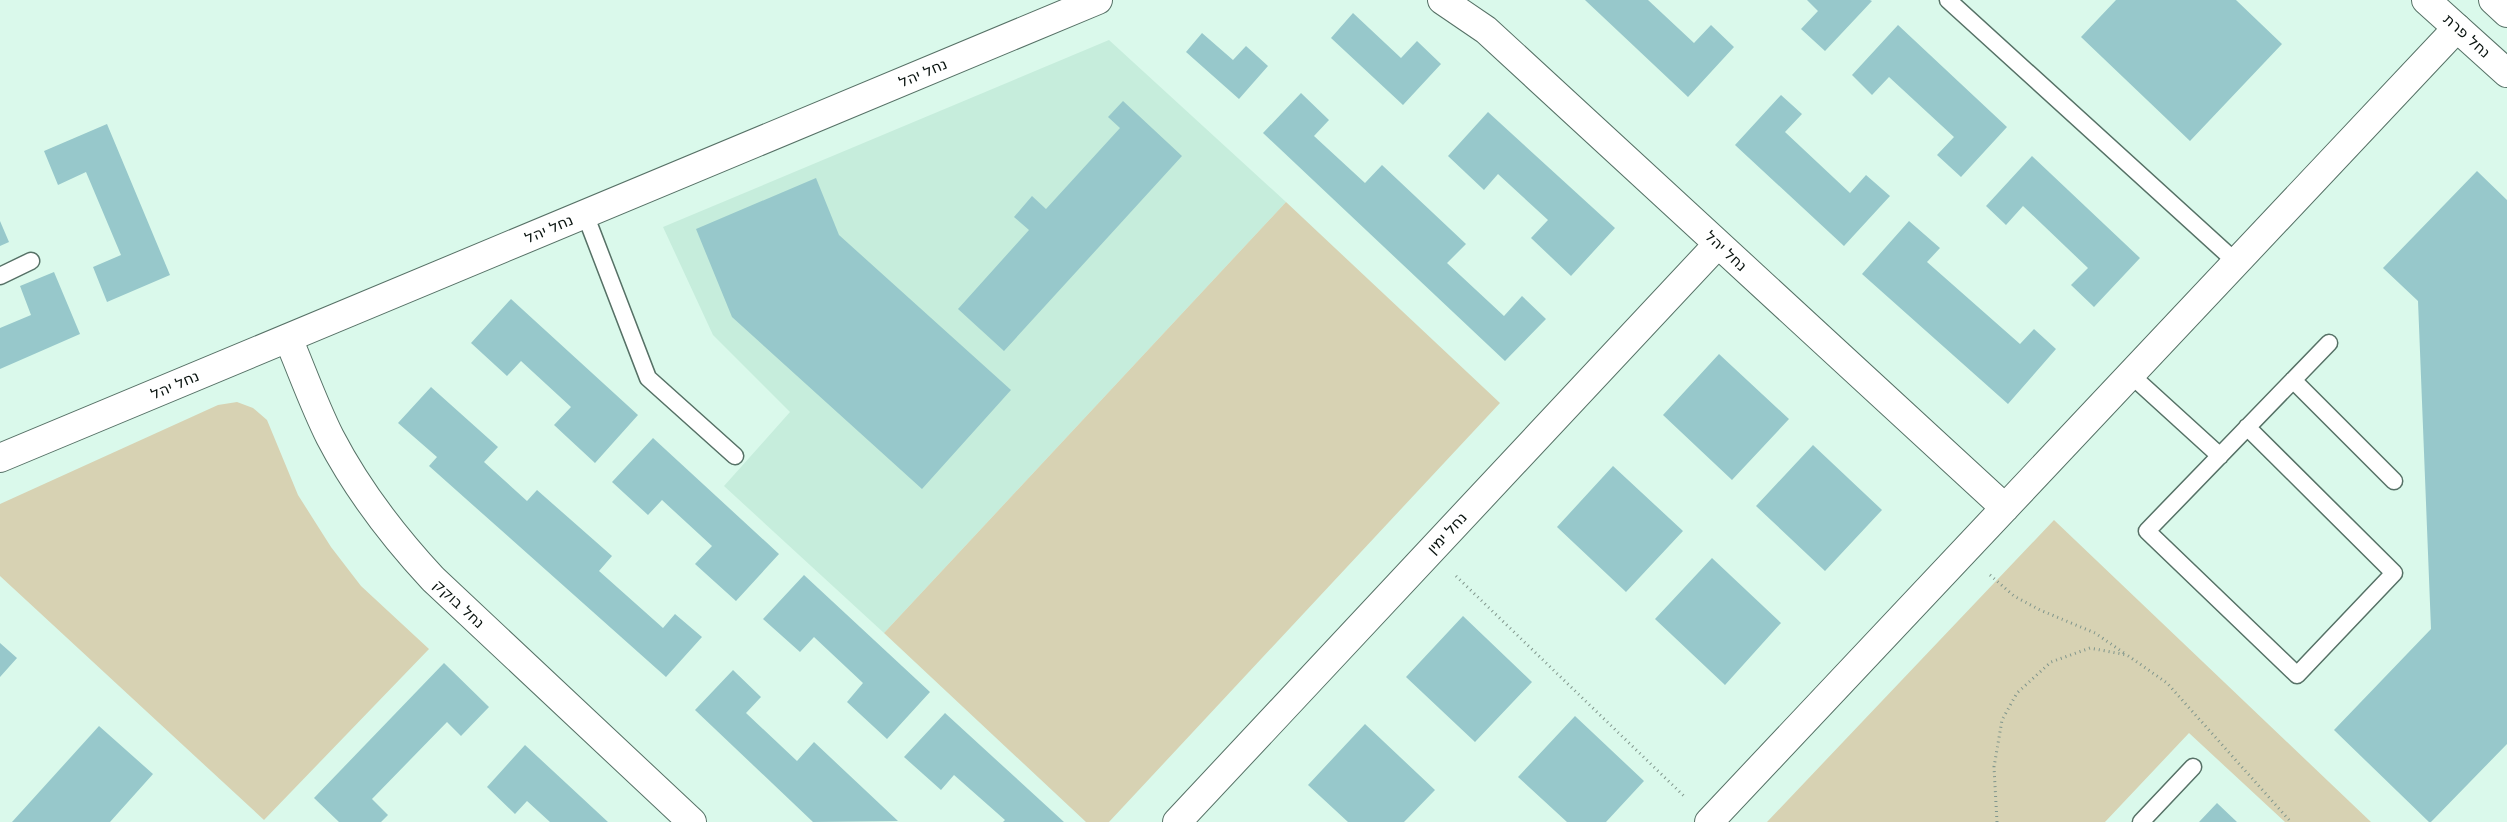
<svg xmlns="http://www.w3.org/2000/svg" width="2507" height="822" viewBox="0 0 2507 822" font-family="'DejaVu Sans',Heebo,sans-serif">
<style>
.built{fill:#c6eddc}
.green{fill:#d7d2b3}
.building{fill:#97c8cb}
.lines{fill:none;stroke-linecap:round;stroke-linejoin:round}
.lane-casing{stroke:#567166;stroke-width:19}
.street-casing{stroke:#567166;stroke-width:30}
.secondary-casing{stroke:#567166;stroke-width:30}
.path{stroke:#80968c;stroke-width:3;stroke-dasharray:1 4;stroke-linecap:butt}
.lane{stroke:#fff;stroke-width:16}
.street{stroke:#fff;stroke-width:28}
.secondary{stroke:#fff;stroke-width:28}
.labels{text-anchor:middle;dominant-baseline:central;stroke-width:5;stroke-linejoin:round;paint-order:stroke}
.street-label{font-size:15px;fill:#08120e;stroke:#fff}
</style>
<rect width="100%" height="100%" fill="#daf9eb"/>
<path class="built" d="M1109,40L1286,202L884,633L724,486L790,412L713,335L663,227Z"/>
<path class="green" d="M1286,202L1500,403L1109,822H1086L884,633Z
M237,402L253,408L267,420L298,495L331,547L361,586L429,649L264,820L0,576V504L218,405Z
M2054,520L2371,822H2285L2189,733L2105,822H1767Z"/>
<path class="building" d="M1585,0H1648L1694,43L1711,25L1734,47L1688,97Z
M1807,0H1870L1872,1L1825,51L1801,29L1818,11Z
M2116,0H2236L2282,44L2190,141L2081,37Z
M1353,13L1401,58L1417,41L1441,64L1403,105L1331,38Z
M1898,25L2007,127L1961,177L1937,155L1954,137L1889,77L1872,95L1852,75Z
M1202,33L1233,60L1246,46L1268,66L1239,99L1186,52Z
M1301,93L1329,120L1314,136L1365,183L1382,165L1466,244L1447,263L1504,316L1522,296L1546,319L1505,361L1263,133Z
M1781,95L1802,114L1785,132L1850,193L1866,175L1890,196L1844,246L1735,145Z
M1123,101L1182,156L1004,351L958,309L1029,230L1014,217L1032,196L1046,209L1120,128L1108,117Z
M1488,112L1615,228L1571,276L1531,238L1548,220L1498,174L1484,190L1448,156Z
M107,124L170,275L107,302L93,267L121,255L86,172L58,185L44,151Z
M2032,156L2140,258L2094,307L2071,285L2088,268L2023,206L2006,225L1986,206Z
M2477,171L2507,200V744L2431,822H2429L2334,730L2431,629L2418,301L2383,268Z
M816,178L839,235L1011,390L922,489L732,317L696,229Z
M0,221L9,242L0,246Z
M1909,221L1940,248L1927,262L2020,344L2034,329L2056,349L2008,404L1862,274Z
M54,272L80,334L0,369V328L31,315L20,286Z
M511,299L638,415L595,463L554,425L571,407L521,361L507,376L471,343Z
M1719,354L1789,419L1732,480L1663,415Z
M431,387L498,447L484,462L527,501L537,490L612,556L599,571L663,628L675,614L702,637L666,677L429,466L437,457L398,423Z
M653,438L779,554L736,601L695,564L712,546L662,500L648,515L612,482Z
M1813,445L1882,510L1825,571L1756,506Z
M1613,466L1683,531L1626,592L1557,527Z
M1712,558L1781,623L1725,685L1655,619Z
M804,575L930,692L887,739L847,702L863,683L814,637L800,652L763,619Z
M1463,616L1532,682L1475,742L1406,677Z
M0,643L17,658L0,677Z
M444,663L489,707L461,736L447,722L372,799L388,815L381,822H339L314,798Z
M733,670L761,697L746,713L797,761L814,742L898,821L813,822L695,710Z
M945,713L1064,822H1003L1005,820L954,775L941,790L904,757Z
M1575,716L1644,781L1606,822H1567L1518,777Z
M1365,724L1435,790L1404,822H1348L1308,785Z
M99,726L153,774L110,822H12Z
M525,745L608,822H550L527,801L515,814L487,787Z
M2217,803L2237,822H2199Z"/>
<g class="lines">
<defs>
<path id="lane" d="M1948,0L2236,262
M585,214L648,378L735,456
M0,276L31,261
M2131,375L2220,456
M2293,380L2394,481
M2247,427L2394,573L2297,675L2147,531L2329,343
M2141,822L2193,767"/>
<path id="street" d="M1442,0L1486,30L2005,508
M288,338C302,371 314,405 330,437C357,489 393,536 433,579L692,822
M0,458L1098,0
M1177,822L1718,244
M1709,822L2457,28"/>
<path id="secondary" d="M2426,0L2507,73
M2493,0L2507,13"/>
</defs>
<use href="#lane" class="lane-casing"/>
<use href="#street" class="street-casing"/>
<use href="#secondary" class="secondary-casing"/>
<path class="path" d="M1990,575L2014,596L2040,610L2095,633L2124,653
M1456,576L1685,797
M1997,822L1994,767L2002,720L2017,693L2051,662L2090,648L2127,655L2167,683L2291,822"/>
<use href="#lane" class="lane"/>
<use href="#street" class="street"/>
<use href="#secondary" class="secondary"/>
</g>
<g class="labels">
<g class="street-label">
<text transform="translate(2467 36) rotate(42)">נחל פרת</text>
<text transform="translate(923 73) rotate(-23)">נחל יהל</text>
<text transform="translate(549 229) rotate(-23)">נחל יהל</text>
<text transform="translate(1726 251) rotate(43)">נחל יהל</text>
<text transform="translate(175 385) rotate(-23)">נחל יהל</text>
<text transform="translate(1447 533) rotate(-47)">נחל ימין</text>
<text transform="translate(459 604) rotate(43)">נחל בוקק</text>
</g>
</g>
</svg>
